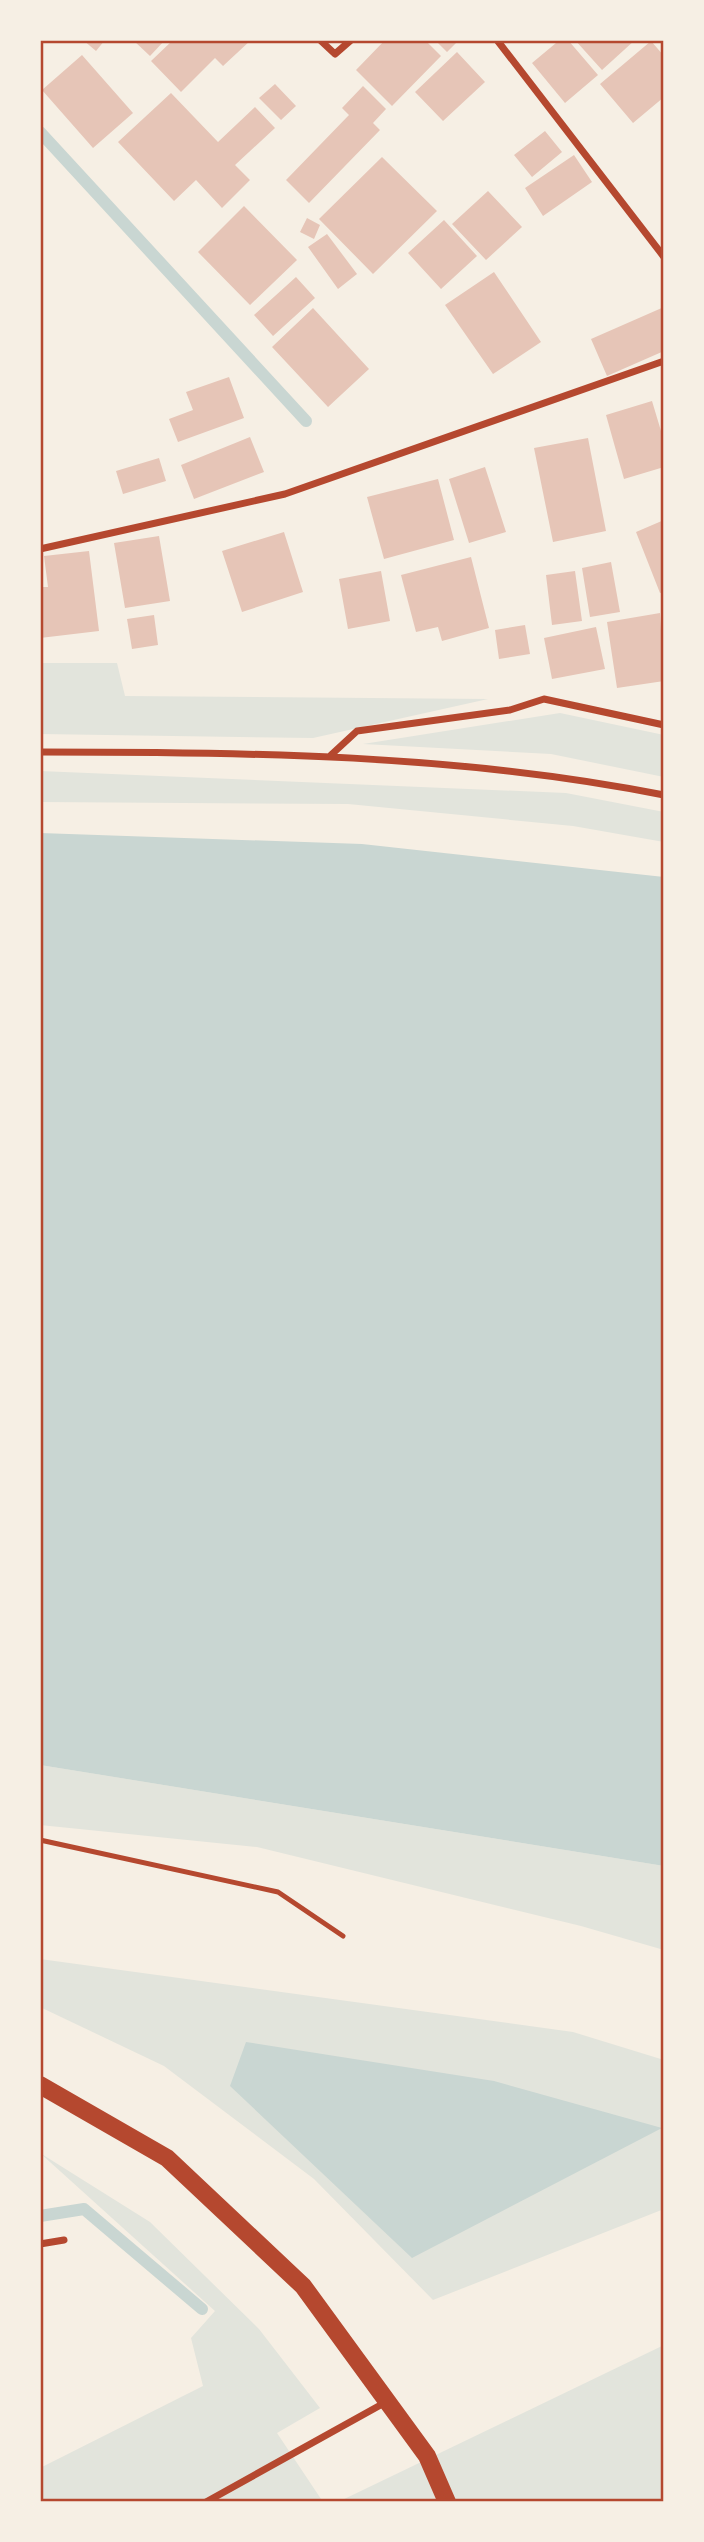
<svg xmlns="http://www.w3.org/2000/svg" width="704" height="2542" viewBox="0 0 704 2542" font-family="'Space Grotesk',sans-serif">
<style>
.green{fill:#e2e4dc}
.water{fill:#c9d6d2}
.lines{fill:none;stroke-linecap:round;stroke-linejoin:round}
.stream{stroke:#c9d6d2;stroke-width:12}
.building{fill:#e6c5b7}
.service{stroke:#b5482f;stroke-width:5}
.minor{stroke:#b5482f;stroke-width:7}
.primary{stroke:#b5482f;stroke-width:18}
.neatline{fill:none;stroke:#b5482f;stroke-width:2.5}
</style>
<rect width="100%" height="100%" fill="#f6efe4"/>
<path class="green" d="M40,663H117L125,696L488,699L313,738L40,734Z
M560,713L664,735V777L551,754L363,744Z
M40,771L566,793L664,812V842L573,826L348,804L40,802Z
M40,1765L664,1866V1950L581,1926L257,1847L40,1825Z
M40,1959L573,2032L664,2060V2209L433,2300L314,2179L164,2066L40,2007Z
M40,2153L150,2222L259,2329L320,2408L277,2433L323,2502H40V2468L203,2386L191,2338L215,2311Z
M664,2345V2502H338Z"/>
<path class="water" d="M40,833L362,844L664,877V1866L40,1765Z
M246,2042L494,2081L662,2128L412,2258L230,2086Z"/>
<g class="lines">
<path class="stream" d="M40,132L306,421
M40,2216L84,2209L202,2309"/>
</g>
<path class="building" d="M83,40H105L96,51Z
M133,40H165L150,56Z
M173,40H251L223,66L215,58L181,92L151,61Z
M385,40H425L441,56L392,106L356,70Z
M435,40H459L447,52Z
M553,40H568L598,75L565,103L532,63L556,43Z
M575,40H635L602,70Z
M651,41L664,56V97L633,123L600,84Z
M457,52L485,82L443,121L415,92Z
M82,55L133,113L93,148L42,90Z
M275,84L296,106L281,120L259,98Z
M363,86L386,109L373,123L380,130L309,203L286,180L349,115L342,108Z
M171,93L218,142L255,107L275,128L235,165L250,180L222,208L196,180L174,201L118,142Z
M545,131L562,152L532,177L514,155Z
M574,155L592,182L543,216L525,188Z
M382,157L437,211L373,274L319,219Z
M488,191L522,227L486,260L452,224Z
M244,206L297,260L250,305L198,252Z
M307,218L320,225L314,239L300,232Z
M444,220L477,256L441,289L408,253Z
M327,234L357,274L338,289L308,247Z
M494,272L541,342L493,374L445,305Z
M296,277L315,298L273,336L254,315Z
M664,307V351L607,376L591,339Z
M313,308L369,369L328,407L272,347Z
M229,377L244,418L178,442L169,419L193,410L186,392Z
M652,401L664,441V467L624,479L606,415Z
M250,437L264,472L194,499L181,465Z
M588,438L606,531L553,542L534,448Z
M159,458L166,481L123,494L116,471Z
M485,467L506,532L469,543L449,479Z
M438,479L454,540L384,559L367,497Z
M664,520V592L660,593L636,532Z
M284,532L303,592L242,612L222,551Z
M159,536L170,601L125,608L114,543Z
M89,551L99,631L40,638V587H48L44,556Z
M471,557L489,628L442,641L438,627L416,632L401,575Z
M611,562L620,612L590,617L582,568Z
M381,571L390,621L348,629L339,579Z
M575,571L582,621L552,625L546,575Z
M660,613L664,681L617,688L607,622Z
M154,615L158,645L132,649L127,619Z
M525,625L530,654L499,659L495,630Z
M596,627L605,669L552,679L544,638Z"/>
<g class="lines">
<path class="service" d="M40,1840L278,1892L343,1936"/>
<path class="minor" d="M320,40L335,54L351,40
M497,40L664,257
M40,549L285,494L664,361
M40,752C249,752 458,754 664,795
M331,755L357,731L510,710L544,699L664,725
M40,2244L64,2240
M206,2502L386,2402"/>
<path class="primary" d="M40,2085L167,2158L303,2286L427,2456L447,2502"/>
</g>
<rect width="704" height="2542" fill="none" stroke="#f6efe4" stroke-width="84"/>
<rect x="42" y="42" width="620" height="2458" class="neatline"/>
</svg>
